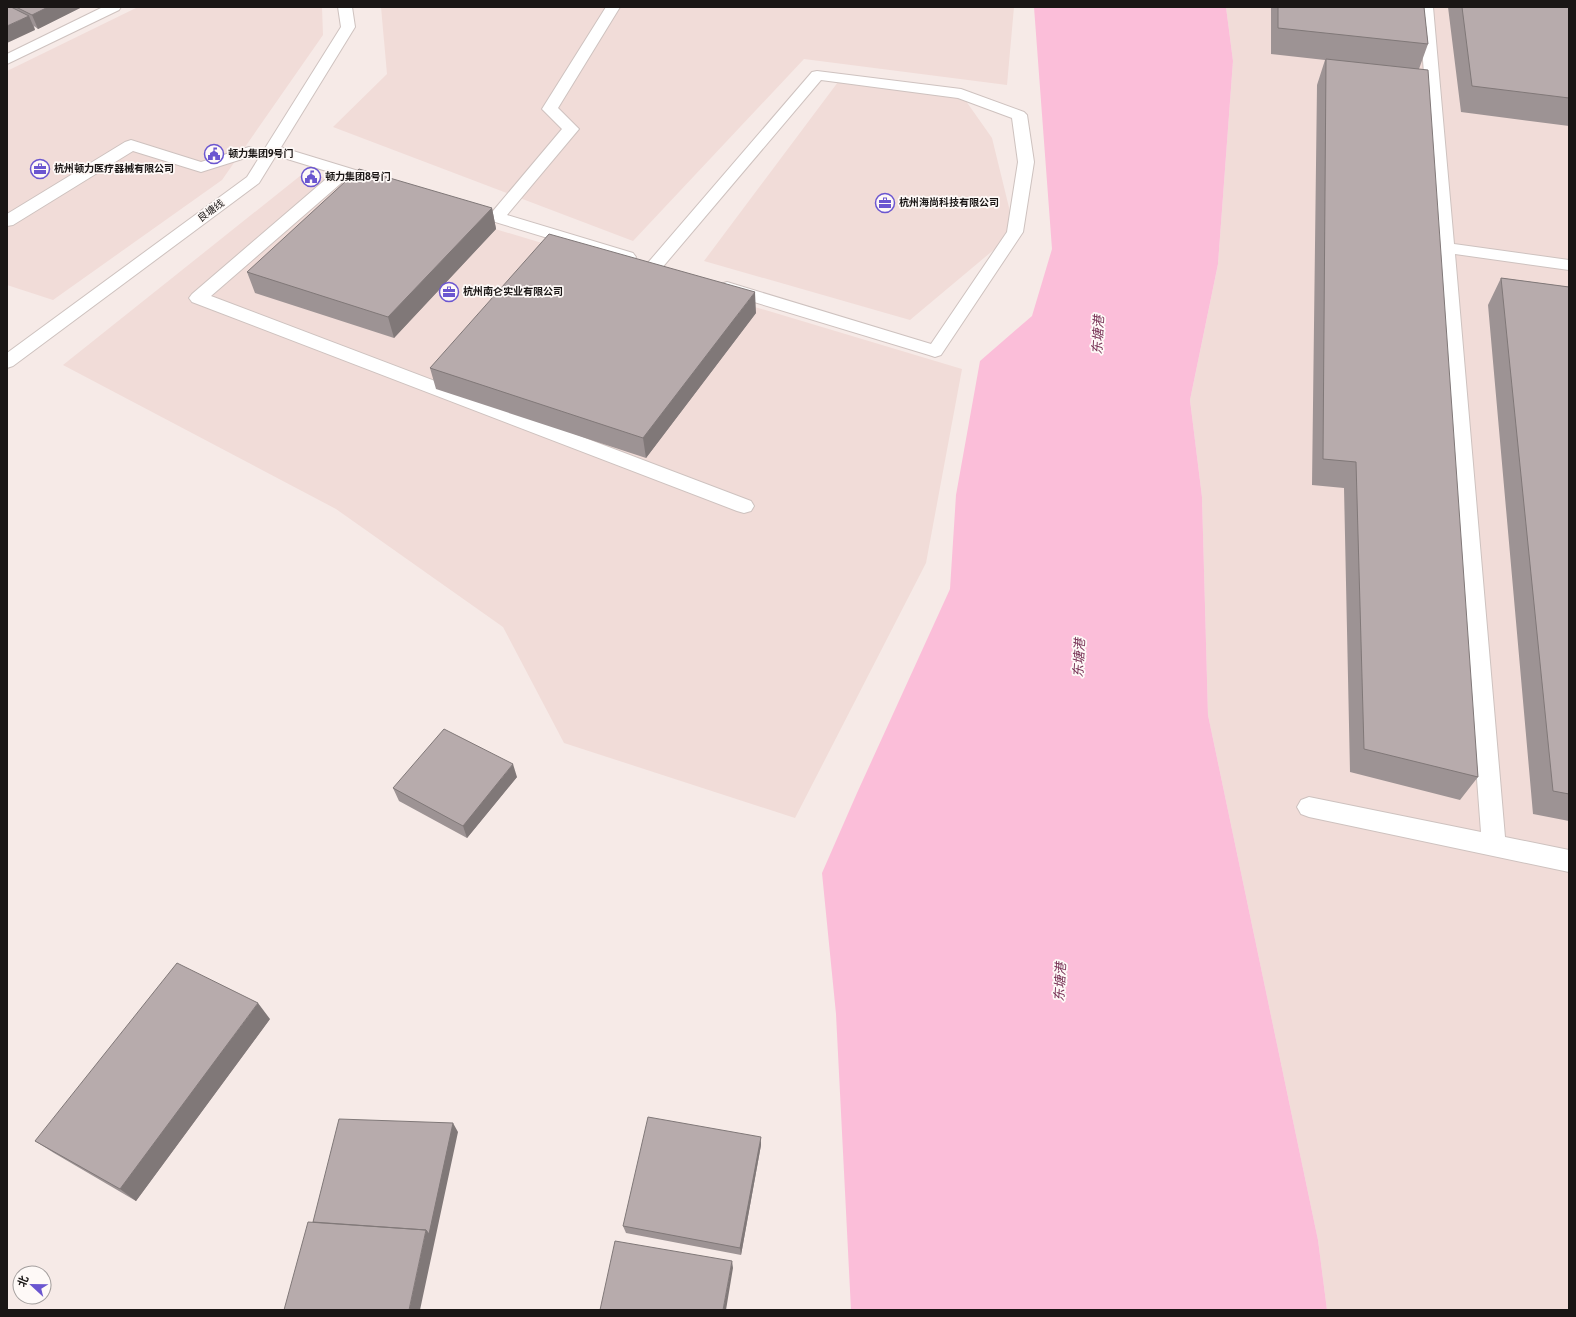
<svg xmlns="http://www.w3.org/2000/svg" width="1576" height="1317" viewBox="0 0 1576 1317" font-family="'Fira Sans','Noto Sans SC',sans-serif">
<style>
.built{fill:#f1dcd8}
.water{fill:#fbbed9}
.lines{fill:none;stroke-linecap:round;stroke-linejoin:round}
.lane-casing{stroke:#cec2bf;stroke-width:2}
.street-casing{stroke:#cec2bf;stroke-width:2}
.secondary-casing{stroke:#cec2bf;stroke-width:2}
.lane{fill:#fff;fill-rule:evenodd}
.street{fill:#fff;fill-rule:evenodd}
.secondary{fill:#fff;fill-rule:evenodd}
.wall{fill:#9d9394}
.shaded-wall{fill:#807878}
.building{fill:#b7abac;stroke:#807878}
.labels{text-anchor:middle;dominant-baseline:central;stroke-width:3.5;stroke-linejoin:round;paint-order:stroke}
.far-poi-label{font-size:10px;font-weight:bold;fill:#1a1615;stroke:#fef9f7;text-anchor:start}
.far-street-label{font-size:10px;fill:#1a1615;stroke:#fef9f7}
.water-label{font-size:13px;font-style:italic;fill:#763054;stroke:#fef9f7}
</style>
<rect width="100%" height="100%" fill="#f6eae7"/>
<path class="built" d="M138,7H322L323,35L222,180L53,300L7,285V71Z
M381,7H1014L1007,85L804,59L633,241L333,127L387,74Z
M1226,7H1569V1310H1327L1318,1240L1208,715L1202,497L1190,400L1218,264L1233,61Z
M841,78L961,94L992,138L1015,232L910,320L704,261Z
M305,172L962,369L926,563L795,818L564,743L503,627L336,509L63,365Z"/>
<path class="water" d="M1034,7H1226L1233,61L1218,264L1190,400L1202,497L1208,715L1318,1240L1327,1310H851L836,1014L822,873L857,793L950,589L956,495L980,361L1032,316L1052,249Z"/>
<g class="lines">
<defs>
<path id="lane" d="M606,7H620L558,108L579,129L507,215L633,253L636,257L633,261L627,262L459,211L457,208L459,205L465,203L493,211L562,129L542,109Z
M1419,7H1433L1454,244L1569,260V270L1455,254L1505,837L1569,850V872L1309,817L1301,814L1297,807L1301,800L1309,797L1481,832Z
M817,71L961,89L1024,112L1027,115L1034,162L1023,232L941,355L935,357L929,355L721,292L718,288L721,284L727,282L931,344L1007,232L1018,162L1012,118L958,98L821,80L661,269L655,270L649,269L646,265L812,72Z
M131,140L201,162L249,147L255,149L257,152L255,155L201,172L133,151L13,225L7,226V214L125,142Z
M280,147L388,180L390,183L388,186L382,188L347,178L211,296L751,501L754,506L751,511L744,513L737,511L192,302L189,298L192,294L333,173L274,155L272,152L274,149Z"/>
<path id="street" d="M103,7H121L119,10L7,64V54Z"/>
<path id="secondary" d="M338,7H352L355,27L259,183L13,366L7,368V353L247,177L341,27Z"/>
</defs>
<use href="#lane" class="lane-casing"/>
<use href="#street" class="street-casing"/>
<use href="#secondary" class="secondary-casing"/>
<use href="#lane" class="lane"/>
<use href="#street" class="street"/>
<use href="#secondary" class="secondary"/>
</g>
<path class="wall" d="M7,7H79L80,8L38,29L34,26L35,30Z
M1271,7H1424L1428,44L1419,69L1478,777L1460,800L1350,772L1344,488L1312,485L1317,85L1325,60L1271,54Z
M1448,7H1569V126L1461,112Z
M492,208L496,229L394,338L255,293L247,272Z
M1501,278L1569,287V821L1533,814L1488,305Z
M756,313L646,458L436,389L430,368Z
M517,777L467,838L399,801L393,788Z
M270,1019L136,1201L54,1153L35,1141Z
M761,1145L741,1255L626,1233L623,1226Z"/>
<path class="shaded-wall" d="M48,7H79L80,8L38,29L32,15Z
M29,16L35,30L7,43V26Z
M492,208L496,229L394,338L388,317Z
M755,292L756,313L646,458L643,438Z
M513,764L517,777L467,838L463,826Z
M258,1003L270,1019L136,1201L120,1189Z
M453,1123L458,1132L420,1310H409L426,1230Z
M761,1137V1145L741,1255L740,1248Z
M732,1261L733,1268L726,1310H723Z"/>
<path class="building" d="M7,7H11L29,16L7,26Z
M16,7H48L32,15Z
M1278,7H1424L1428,44L1278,28Z
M1462,7H1569V98L1472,86Z
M1326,59L1428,70L1478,777L1364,749L1356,462L1323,459Z
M359,169L492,208L388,317L247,272Z
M549,234L755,292L643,438L430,368Z
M1501,278L1569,287V794L1553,791Z
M444,729L513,764L463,826L393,788Z
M177,963L258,1003L120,1189L35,1141Z
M648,1117L761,1137L740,1248L623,1226Z
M339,1119L453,1123L429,1234L426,1230L313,1222Z
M308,1222L426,1230L409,1310H284Z
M615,1241L732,1261L723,1310H600Z"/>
<defs>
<symbol id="civic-ring" viewBox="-11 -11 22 22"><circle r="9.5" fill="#fef9f7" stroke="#6b56d0" stroke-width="1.5"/><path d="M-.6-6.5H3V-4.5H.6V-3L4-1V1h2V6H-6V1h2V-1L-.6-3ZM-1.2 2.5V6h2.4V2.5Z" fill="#6b56d0"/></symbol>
<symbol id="office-ring" viewBox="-11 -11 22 22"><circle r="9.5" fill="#fef9f7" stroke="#6b56d0" stroke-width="1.5"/><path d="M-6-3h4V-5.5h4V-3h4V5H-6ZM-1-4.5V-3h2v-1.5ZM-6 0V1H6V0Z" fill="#6b56d0"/></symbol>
</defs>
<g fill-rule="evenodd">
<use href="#civic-ring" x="203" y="143" width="22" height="22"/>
<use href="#office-ring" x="29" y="158" width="22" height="22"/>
<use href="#civic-ring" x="300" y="166" width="22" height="22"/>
<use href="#office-ring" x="874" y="192" width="22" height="22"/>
<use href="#office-ring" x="438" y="281" width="22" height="22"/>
</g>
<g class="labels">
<g class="far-poi-label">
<text x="228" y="154">顿力集团9号门</text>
<text x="54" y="169">杭州顿力医疗器械有限公司</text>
<text x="325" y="177">顿力集团8号门</text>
<text x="899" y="203">杭州海尚科技有限公司</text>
<text x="463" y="292">杭州南仑实业有限公司</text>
</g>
<g class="far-street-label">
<text transform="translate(211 211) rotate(-36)">良塘线</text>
</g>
<g class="water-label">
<text transform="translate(1098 335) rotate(-87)">东塘港</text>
<text transform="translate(1079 658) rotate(-87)">东塘港</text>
<text transform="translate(1060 982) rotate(-87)">东塘港</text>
</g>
</g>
<rect width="1576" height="1317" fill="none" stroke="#1a1615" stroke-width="16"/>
<g transform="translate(32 1285) rotate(292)"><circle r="19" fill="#fef9f7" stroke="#a39e9d"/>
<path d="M0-3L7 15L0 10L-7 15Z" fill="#6b56d0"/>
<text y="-6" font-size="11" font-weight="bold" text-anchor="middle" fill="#1a1615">北</text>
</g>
</svg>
